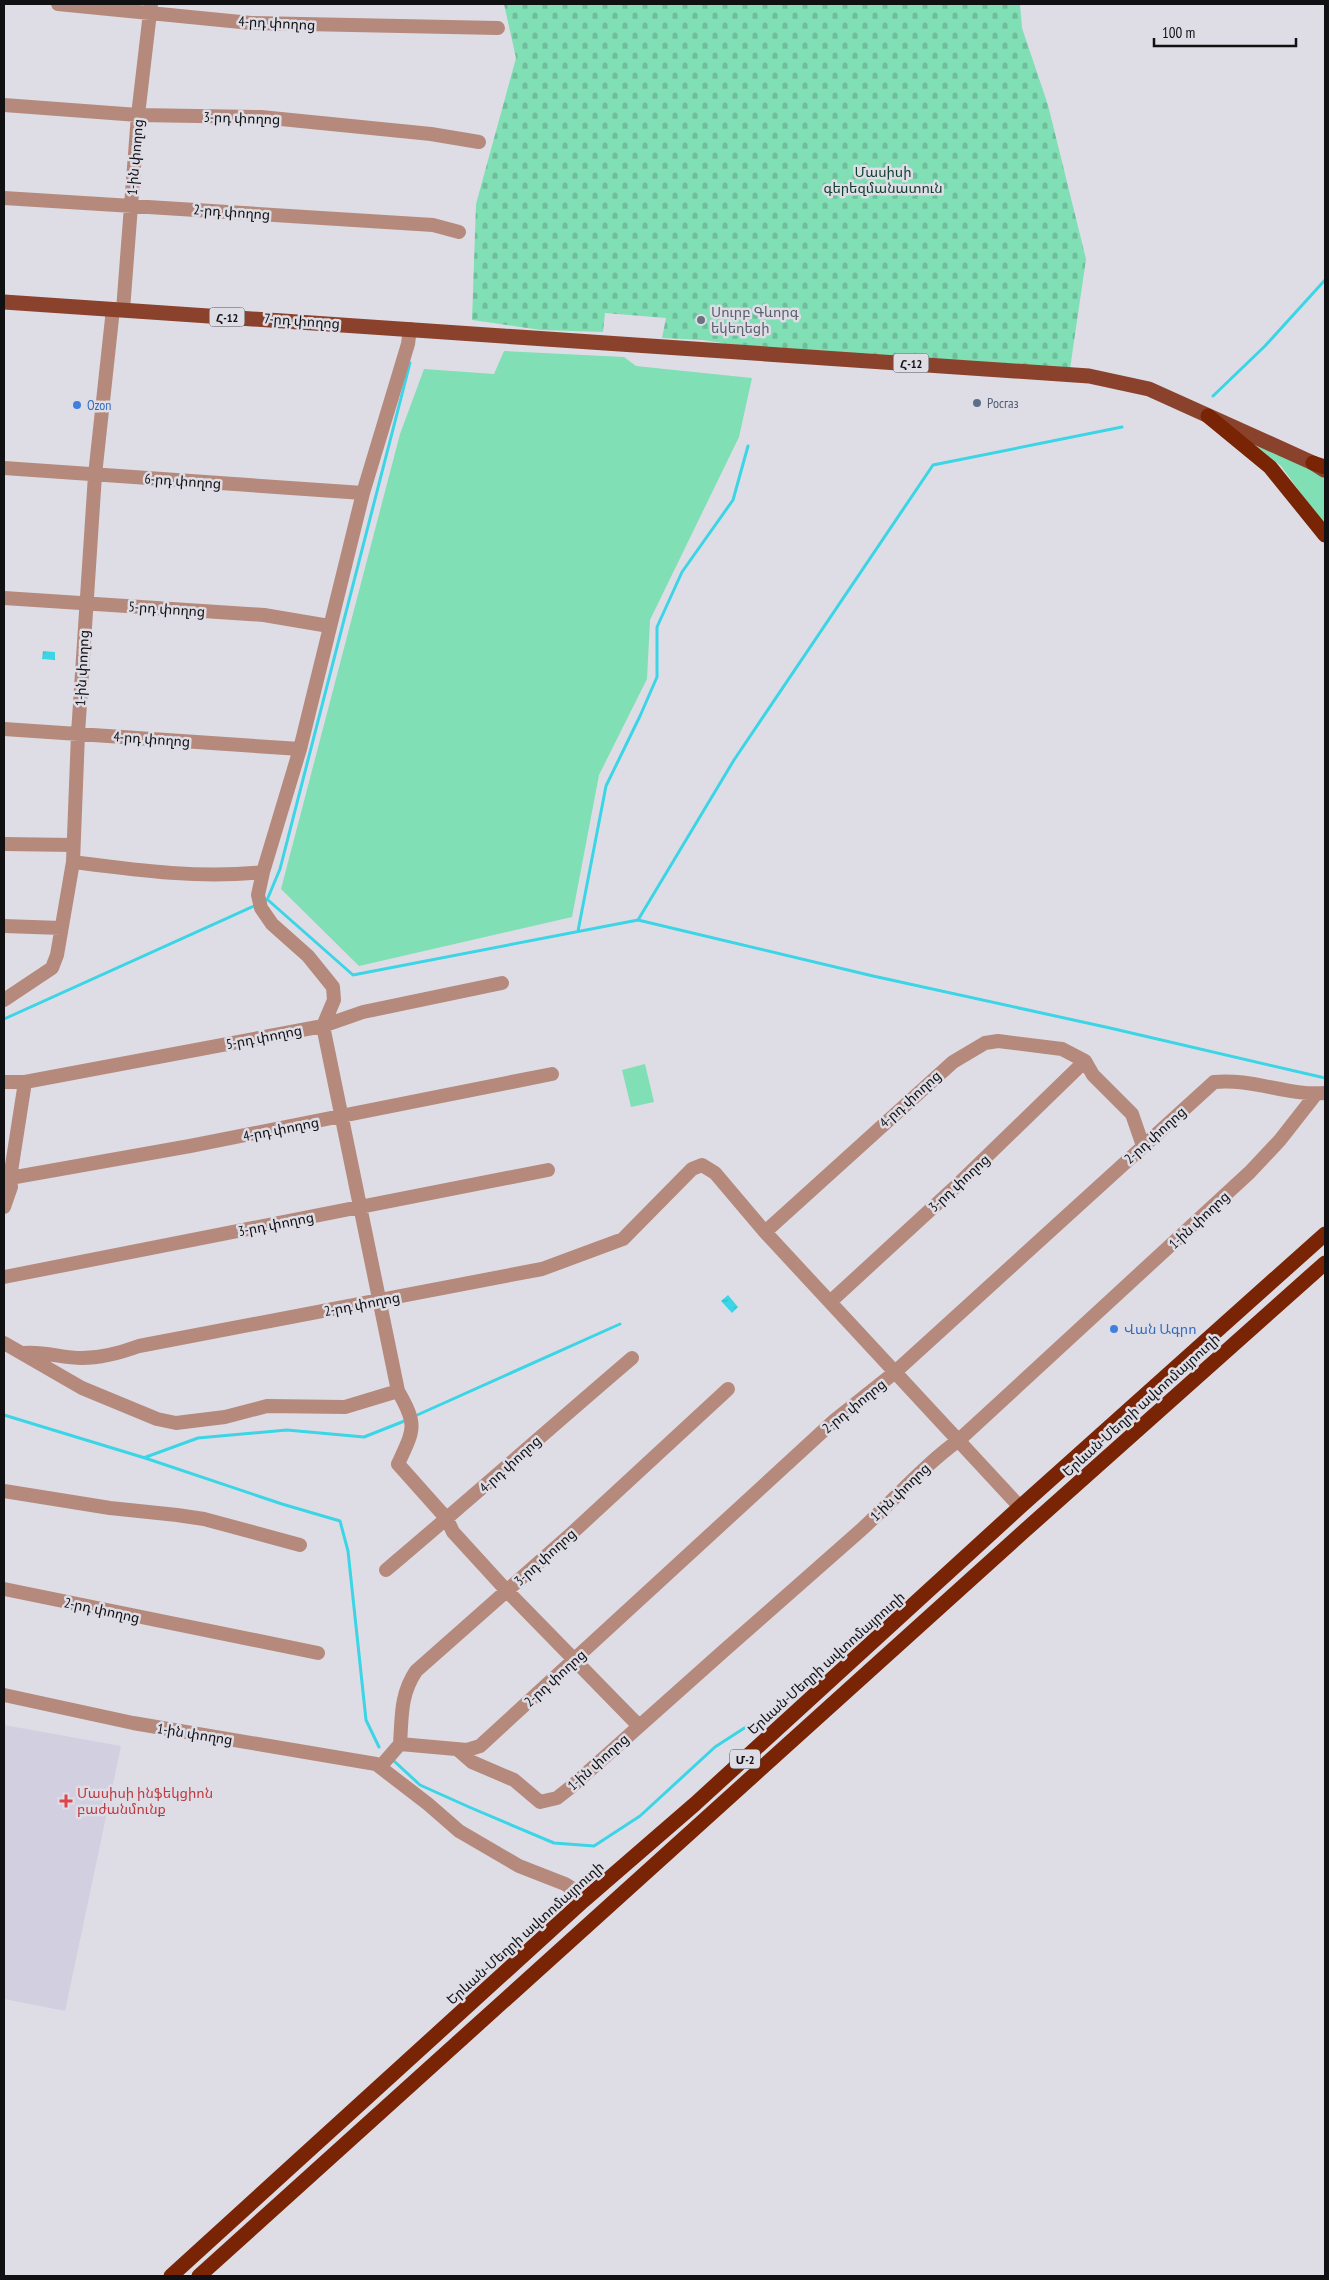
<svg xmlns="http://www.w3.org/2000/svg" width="1329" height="2280" viewBox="0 0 1329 2280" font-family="'PT Sans Narrow','Noto Sans Armenian',sans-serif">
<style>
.built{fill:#d2d0e0}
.grass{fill:#81dfb5}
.cemetery{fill:url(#cemetery-stones)}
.water{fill:url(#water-ripples)}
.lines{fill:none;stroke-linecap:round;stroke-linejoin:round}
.stream{stroke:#3bd5e6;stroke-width:3}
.minor{stroke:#b58a7d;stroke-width:14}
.major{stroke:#8b422c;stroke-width:15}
.highway{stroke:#7a2406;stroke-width:15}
.worship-dot{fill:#6b7280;stroke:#dedde6;stroke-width:2}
.service-dot{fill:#5c6f8a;stroke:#dedde6;stroke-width:2}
.shop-dot{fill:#3f7fe0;stroke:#dedde6;stroke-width:2}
.health-dot{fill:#e0444e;stroke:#dedde6;stroke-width:2}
.labels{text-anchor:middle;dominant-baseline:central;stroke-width:5;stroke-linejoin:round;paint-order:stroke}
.shield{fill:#dedde6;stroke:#4e4e52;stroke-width:1}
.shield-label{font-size:12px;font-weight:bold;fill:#111013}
.street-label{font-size:14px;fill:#111013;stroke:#dedde6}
.park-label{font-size:14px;fill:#0d3f2c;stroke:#dedde6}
.worship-label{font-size:14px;fill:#5b616d;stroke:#dedde6;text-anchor:start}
.service-label{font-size:14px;fill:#4e5e75;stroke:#dedde6;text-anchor:start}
.shop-label{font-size:14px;fill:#366cbe;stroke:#dedde6;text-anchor:start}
.health-label{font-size:14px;fill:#be3a42;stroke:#dedde6;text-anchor:start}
</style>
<defs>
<pattern id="cemetery-stones" width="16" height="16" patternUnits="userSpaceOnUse" patternTransform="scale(1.25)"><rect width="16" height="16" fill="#81dfb5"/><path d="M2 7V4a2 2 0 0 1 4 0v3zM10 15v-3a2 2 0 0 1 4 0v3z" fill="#6ebe9b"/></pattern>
<pattern id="water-ripples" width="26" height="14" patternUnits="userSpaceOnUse" patternTransform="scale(1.25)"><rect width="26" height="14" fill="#3bd5e6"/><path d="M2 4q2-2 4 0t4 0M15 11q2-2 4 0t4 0" fill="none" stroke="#33b6c4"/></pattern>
</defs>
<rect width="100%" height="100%" fill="#dedde6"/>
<path class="built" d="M4,1725L121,1746L65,2011L4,1999Z"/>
<path class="grass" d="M504,351L624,357L636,366L752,378L739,437L650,620L647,679L599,775L572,917L359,966L281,889L400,434L424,369L494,374Z
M1248,439L1325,475V526L1281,466Z
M645,1064L654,1102L631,1107L622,1070Z"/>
<path class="cemetery" d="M504,4H1020L1022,28L1048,105L1086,259L1070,369L743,346L702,340L662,338L666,318L605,313L603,332L541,330L472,320L476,204L516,58Z"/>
<path class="water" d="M43,651L55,652V660L42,659Z
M728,1295L738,1307L732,1313L721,1301Z"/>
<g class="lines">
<path class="stream" d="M1213,396L1265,346L1325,280
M267,900L280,869L410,363
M268,900L353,975L638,920L734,760L933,465L1122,427
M638,920L873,976L1110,1028L1325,1078
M578,931L606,786L640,716L657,677V627L682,572L733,500L748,446
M4,1019L256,905
M4,1415L145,1458L282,1504L340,1521L348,1551L366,1720L379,1747
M415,1416L620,1324
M146,1457L198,1438L287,1430L364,1437L407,1420
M394,1761L420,1785L469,1807L554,1843L594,1846L640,1816L715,1747L749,1725"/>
<path class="minor" d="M58,4L251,23L498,28
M4,105L138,115L261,117L431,134L479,142
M4,198L433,225L459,232
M123,310L138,115L151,4
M410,329L408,344L363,493L300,749L263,872L258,895L261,908L272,924L308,956L333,987L334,1000L323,1026L398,1391C418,1426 414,1429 398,1464L447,1519L453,1532L507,1591L639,1726
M4,468L363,493
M4,598L264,615L329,626
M4,729L300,749
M4,844L73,845
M73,862C135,870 200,879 263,872
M4,926L61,928
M4,1000L52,968L57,955L73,862L78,734L95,475L113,309
M1085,1061L1093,1075L1132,1114L1143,1146
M4,1082H25L323,1026L363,1012L502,983
M10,1178L190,1146L552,1074
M4,1207L11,1187L10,1178L25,1082
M765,1232L953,1062L985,1043L998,1041L1062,1049L1085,1061
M4,1277L548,1170
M830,1302L953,1189L1085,1061
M4,1343L82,1388L157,1419L176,1423L225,1417L267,1406L345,1407L398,1391
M24,1353C44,1351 62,1358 82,1358C102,1358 120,1353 139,1346L542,1269L623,1239L692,1169L702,1165L715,1173L765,1232L1020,1507
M4,1491L110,1508L177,1515L204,1519L300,1545
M386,1570C469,1500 550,1428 632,1358
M4,1589L318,1653
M4,1695L133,1723L376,1764L428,1804L459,1831L519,1866L565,1884L573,1889L583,1901
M400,1744L467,1750L480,1746L835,1420L894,1373L1214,1082C1252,1078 1288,1096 1325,1093
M400,1744C402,1717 400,1695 416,1671L571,1534L728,1389
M457,1749L472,1762L514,1780L540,1802L557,1798L571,1787C667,1701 764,1615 861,1530C894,1500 923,1466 959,1440L1250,1172L1280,1140L1316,1094
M381,1766L400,1744"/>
<path class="major" d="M4,302L1089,376L1149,389L1313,463L1324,470"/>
<path class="highway" d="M1208,416L1270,467L1325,535
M1313,463L1325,467
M171,2276L583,1901L695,1804L1020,1507L1325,1234
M199,2276L1022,1533L1325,1263"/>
</g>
<circle class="worship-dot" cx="701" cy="320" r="5"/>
<circle class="service-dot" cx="977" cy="403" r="5"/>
<g class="shop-dot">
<circle cx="77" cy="405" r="5"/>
<circle cx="1114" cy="1329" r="5"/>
</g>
<path class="health-dot" d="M63.5 1793.5h5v5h5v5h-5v5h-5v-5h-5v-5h5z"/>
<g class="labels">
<g class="shield">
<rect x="209.5" y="307.5" width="35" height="19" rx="4"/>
<rect x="893.5" y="353.5" width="35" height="19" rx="4"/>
<rect x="730" y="1749.5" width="30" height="19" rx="4"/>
</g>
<g class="shield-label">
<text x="227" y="317">Հ-12</text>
<text x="911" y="363">Հ-12</text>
<text x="745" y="1759">Մ-2</text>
</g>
<g class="street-label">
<text transform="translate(277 23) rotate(3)">4-րդ փողոց</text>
<text transform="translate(242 118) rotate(2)">3-րդ փողոց</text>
<text transform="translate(135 157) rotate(-85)">1-ին փողոց</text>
<text transform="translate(232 212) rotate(4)">2-րդ փողոց</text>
<text transform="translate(302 321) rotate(4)">7-րդ փողոց</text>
<text transform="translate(183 481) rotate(4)">6-րդ փողոց</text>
<text transform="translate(167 609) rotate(4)">5-րդ փողոց</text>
<text transform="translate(82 668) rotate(-87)">1-ին փողոց</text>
<text transform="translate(152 739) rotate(4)">4-րդ փողոց</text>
<text transform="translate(264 1037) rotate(-11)">5-րդ փողոց</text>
<text transform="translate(910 1099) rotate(-42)">4-րդ փողոց</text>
<text transform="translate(281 1129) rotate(-11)">4-րդ փողոց</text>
<text transform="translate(1155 1135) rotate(-42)">2-րդ փողոց</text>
<text transform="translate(959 1183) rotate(-43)">3-րդ փողոց</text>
<text transform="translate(1199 1220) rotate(-43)">1-ին փողոց</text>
<text transform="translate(276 1224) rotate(-11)">3-րդ փողոց</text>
<text transform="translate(362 1304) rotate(-11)">2-րդ փողոց</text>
<text transform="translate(1141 1405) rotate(-42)">Երևան-Մեղրի ավտոմայրուղի</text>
<text transform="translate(854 1406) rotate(-39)">2-րդ փողոց</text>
<text transform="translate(510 1464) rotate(-42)">4-րդ փողոց</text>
<text transform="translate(900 1492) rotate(-44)">1-ին փողոց</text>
<text transform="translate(545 1557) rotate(-42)">3-րդ փողոց</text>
<text transform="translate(102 1610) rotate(12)">2-րդ փողոց</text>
<text transform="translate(826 1663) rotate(-42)">Երևան-Մեղրի ավտոմայրուղի</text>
<text transform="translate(555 1678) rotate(-42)">2-րդ փողոց</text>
<text transform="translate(195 1734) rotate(9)">1-ին փողոց</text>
<text transform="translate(598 1762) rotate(-42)">1-ին փողոց</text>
<text transform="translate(525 1933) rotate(-42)">Երևան-Մեղրի ավտոմայրուղի</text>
</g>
<g class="park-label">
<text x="883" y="172">Մասիսի<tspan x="883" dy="16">գերեզմանատուն</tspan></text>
</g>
<g class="worship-label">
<text x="711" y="312">Սուրբ Գևորգ<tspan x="711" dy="16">եկեղեցի</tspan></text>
</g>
<g class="service-label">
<text x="987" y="403">Росгаз</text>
</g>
<g class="shop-label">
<text x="87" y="405">Ozon</text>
<text x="1124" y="1329">Վան Ագրո</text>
</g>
<g class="health-label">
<text x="77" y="1793">Մասիսի ինֆեկցիոն<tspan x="77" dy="16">բաժանմունք</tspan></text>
</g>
</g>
<rect width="1329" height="2280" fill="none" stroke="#111013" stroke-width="10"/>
<path d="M1154 38v8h142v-8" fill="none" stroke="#111013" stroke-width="2.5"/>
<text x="1162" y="38" font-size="15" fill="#111013" stroke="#dedde6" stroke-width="4" paint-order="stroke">100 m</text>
</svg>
